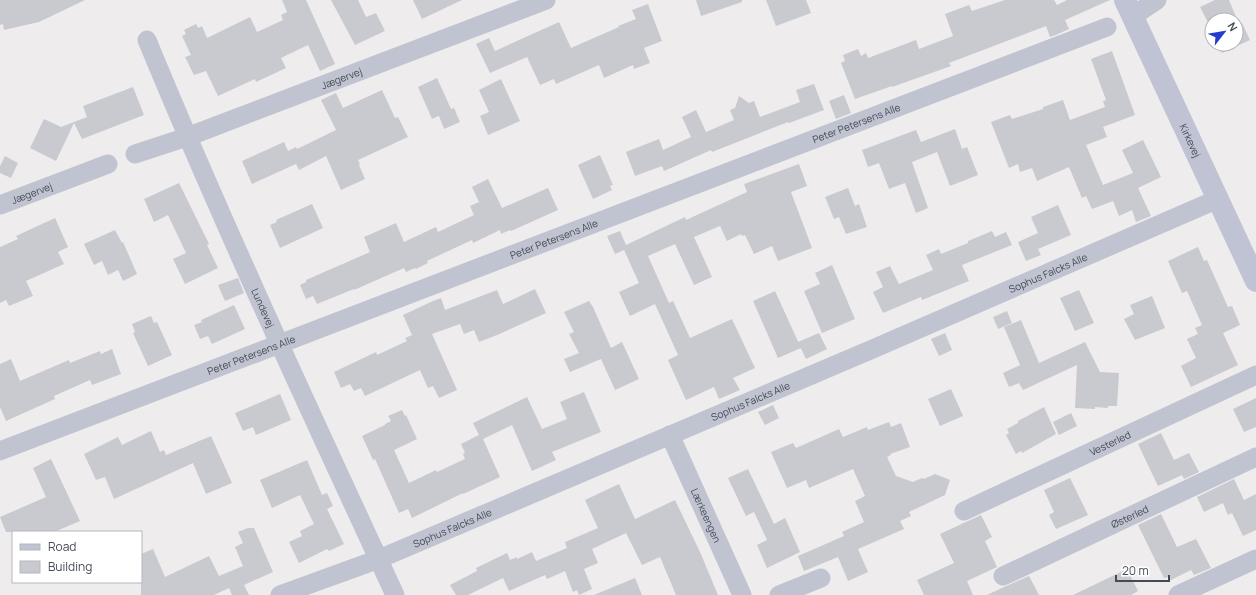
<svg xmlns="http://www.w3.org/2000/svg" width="1256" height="595" viewBox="0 0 1256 595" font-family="Manrope,sans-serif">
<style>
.building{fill:#c9cad0}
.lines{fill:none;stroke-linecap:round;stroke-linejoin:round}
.street{stroke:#c0c3d0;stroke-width:19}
.secondary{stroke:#bfc3d4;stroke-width:22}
.labels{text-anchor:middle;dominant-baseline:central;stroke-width:3;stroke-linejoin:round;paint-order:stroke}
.street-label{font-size:10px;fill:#454a57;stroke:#fff}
</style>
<rect width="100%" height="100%" fill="#eeecec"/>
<path class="building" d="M0,0H85L39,22L4,30L3,24L0,25Z
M282,0H306L335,64L320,71L308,45L281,58L286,68L256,82L255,79L218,96L206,71L194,75L185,57L191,55L182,36L186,34L184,30L196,24L198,28L202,26L207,38L250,17L257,32L283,20L281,15L287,12Z
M331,0H358L366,17L376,13L385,31L355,45Z
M413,0H462L422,19Z
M696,0H742V2L701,16Z
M766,0H806L811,13L776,26Z
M1005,0H1054L1057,5L1067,0H1110L1065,20L1069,29L1056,35L1050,37L1046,26L949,63L951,66L892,87V86L855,99L841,63L845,61L843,55L858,49L861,56L866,53L868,58L916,40L919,49L953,36L945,14L969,5L972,11Z
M1215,0H1229L1239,24L1242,23L1250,40L1222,53L1218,44H1236V20H1212V30L1200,7Z
M648,4L662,41L644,48L650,63L634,69L633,65L604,78L599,65L556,84L554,79L540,85L527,57L490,73L476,44L489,38L495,51L559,22L571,48L619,27L618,26L636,19L632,10Z
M1112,51L1135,115L1103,127L1107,137L1086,145L1103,185L1133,173L1122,150L1143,140L1161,177L1138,188L1151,216L1136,222L1132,210L1119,216L1113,201L1092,209L1086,196L1082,198L1069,167L1037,181L1032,168L1020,172L1018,164L1009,168L991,122L1010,115L1012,119L1043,109V107L1063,100L1070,120L1105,107L1103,101L1106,100L1091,59Z
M437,78L451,109L454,108L460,122L444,129L439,116L432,119L418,87Z
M501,79L520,121L488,135L480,116L489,112L479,90Z
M814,84L824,110L789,123L788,122L712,152L711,150L664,171L662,166L635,176L626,152L659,139L663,150L691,137L682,117L696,110L706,132L734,120L730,110L735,108L739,96L749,103L754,101L760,117L800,102L796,90Z
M133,87L144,115L82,139L74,123L56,161L30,148L44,119L61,127L87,117L83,106Z
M382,90L395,118L398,117L408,137L358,160L360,164L359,165L365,179L341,190L326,156L299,170L296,164L252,184L242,161L284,142L288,151L296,147L297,149L336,130L321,100L336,93L343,108Z
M844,95L851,113L836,119L829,101Z
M955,129L962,149L967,147L978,175L950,186L937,152L912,162L928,208L916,213L905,183L889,189L879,163L868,167L862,150L916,130L921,142Z
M600,155L613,185L610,186L612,190L593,199L578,165Z
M5,156L18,163L11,178L0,173V166Z
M799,164L807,186L791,192L812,248L778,261L772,246L754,254L745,235L742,236L741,234L727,241L720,226L694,237L712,277L694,285L675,244L648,256L669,303L673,301L690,338L732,319L755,368L733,378L740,390L719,399L714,387L686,400L668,360L678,355L655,304L630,316L619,292L639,283L624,250L615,254L607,236L620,231L626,245L685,217L686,220L747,192L744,184Z
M488,179L502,208L548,188L558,210L511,231L510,230L501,234L500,230L473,243L472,240L427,261L428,263L416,269L415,268L406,272L404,268L354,290V289L317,304L313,296L306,299L300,285L306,282V280L370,252L364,237L396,223L404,242L436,227L438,232L474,215L470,206L479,202L472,187Z
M179,183L209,244L207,245L218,268L185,284L173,259L186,253L168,215L154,222L144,199Z
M848,188L855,206L859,204L867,227L846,234L839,217L834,219L825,197Z
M312,204L323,228L280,248L270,225L277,222L276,220Z
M1058,205L1071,235L1038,249L1041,255L1026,261L1018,242L1038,233L1031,217Z
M55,218L68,247L58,252L64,264L26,281L33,296L9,306L6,300L0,303V247L18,239L16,236Z
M115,230L122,243L123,242L137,274L123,281L118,270L108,275L102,261L94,265L84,244Z
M992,231L995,237L1006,232L1012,245L962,265L969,281L922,300L921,297L883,313L873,292L883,287L876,272L890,266L899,284L933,270L926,255L939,249L941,254L968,243V241Z
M1198,247L1204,261L1207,260L1228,307L1232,306L1240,325L1223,333L1238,365L1191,387L1181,366L1196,358L1187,339L1198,334L1195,328L1202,325L1187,291L1182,293L1168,261Z
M832,265L855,319L822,333L804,291L820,284L815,273Z
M238,278L244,293L225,301L218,285Z
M535,289L546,313L497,335L479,342L474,330L464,334L460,324L432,334L457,390L439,398L433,386L428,388L420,370L365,396L361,388L354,391L350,384L341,388L334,372L376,352L377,355L407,341L405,338L412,335L403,315L433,301L441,298L445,310L497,290L503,304Z
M1079,290L1094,323L1075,331L1060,298Z
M775,291L801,348L778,358L753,301Z
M1152,296L1165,328L1135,340L1124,319L1134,314L1130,305Z
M589,301L593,307L611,348L622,342L639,379L615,390L601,359L570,372L564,359L579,353L569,334L574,332L564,312Z
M234,305L245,329L212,344L208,336L200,339L194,325L202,322L201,320Z
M1007,311L1012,323L998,329L993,317Z
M151,316L154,323L157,322L172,355L148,366L133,333L135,332L132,324Z
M1021,320L1039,363L1085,342L1100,372L1119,373L1117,406H1108V408L1095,407V409L1075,408L1077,365L1023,390L1019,383L1009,387L1003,373L1020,365L1004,327Z
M819,333L827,349L806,359L798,342Z
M945,333L952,350L939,356L931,339Z
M112,349L121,374L92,385L90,380L54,396L55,399L6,421L0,407V364L11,359L20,381L69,360L70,363L100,351L101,354Z
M951,389L963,416L940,426L928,399Z
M584,392L601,432L552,452L556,460L532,471L512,425L483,439L500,477L463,494V493L412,518L408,509L399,513L375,459L373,460L362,436L385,425V424L391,421L388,416L402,410L405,416L406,415L417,439L394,450L409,483L436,470L437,472L465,459L463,454L465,453L461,444L479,435L473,423L527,397L542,429L567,419L560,402Z
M280,394L291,420L256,435L253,427L243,431L235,413Z
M1256,398V427L1244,432L1233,409Z
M773,405L779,418L765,425L758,412Z
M1044,407L1056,434L1022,453L1021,451L1016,454L1006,435L1009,433L1007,429L1018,423V421Z
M1071,413L1077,426L1059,435L1053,422Z
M889,422L891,427L901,423L910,447L890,454L891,455L887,457L896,476L913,482L922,478L924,479L935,474L950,480L945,495L909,512L911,516L900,521L904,529L858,549L868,572L848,581L838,557L804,571L798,556L844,536L842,532L864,522L855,501L865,496L853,469L809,488L806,480L787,488L771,452L793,443L796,448L839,429L843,437L867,427L868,430Z
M151,431L160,452L164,450L166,455L211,436L232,483L206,494L193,463L114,499L105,477L96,480L84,454L118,437L122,445Z
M1161,433L1174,460L1189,453L1199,472L1184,479L1182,475L1158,486L1138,444Z
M51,459L80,521L54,532H6L0,517L46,497L33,468Z
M307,460L322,495L327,493L333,506L327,509L344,544L329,551L327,549L299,563L289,542L302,536L300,531L314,524L300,495L272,508L260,480Z
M748,469L774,524L785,518L800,552L767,568L757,545L767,540L754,512L746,516L728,478Z
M1070,478L1088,515L1056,529L1049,515L1054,512L1044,490Z
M1234,479L1244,500L1256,494V530L1243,536L1232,513L1228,515L1223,503L1204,512L1197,497Z
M619,484L635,519L675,500L700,552L718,595H676L660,557L642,565L626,533L592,549L598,563L584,569L592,589L579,595L577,590L573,592L565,571L547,579L545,575L509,591L503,578L468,595H456L450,585L477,571L476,568L507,553L510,560L517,557V559L532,552L536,561L567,548L565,542L598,528L585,500Z
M1161,514L1177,547L1196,539L1211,568L1194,575L1191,570L1169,581L1168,577L1164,578L1138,525Z
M981,515L992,537L985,541L997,567L967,581L973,595H924L917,580L954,563L940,534Z
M248,528H254L273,572L244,585L249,595H232L229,588L214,595H141V554L153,549L165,577L209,556L219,576L243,566L235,547L243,543L238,532Z
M1127,569L1138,591L1131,595H1073Z
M1029,576L1039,595H987L1004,587Z
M635,578L642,595H594Z"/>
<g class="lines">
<g class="street">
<path d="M1133,16L1157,0"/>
<path id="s1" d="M147,40C224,227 310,411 395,595"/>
<path id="s2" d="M135,154L187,137L546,0"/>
<path id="s3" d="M0,205L108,164"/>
<path id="s4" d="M670,435L742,595"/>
<path id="s5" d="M0,451L1107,27"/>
<path id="s6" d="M964,511L1256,375"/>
<path id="s7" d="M1003,576L1256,457"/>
<path id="s8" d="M280,595L379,559L875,348L1218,199"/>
<path d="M779,595L821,578"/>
<path d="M1178,595L1256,559"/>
</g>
<path class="secondary" id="s9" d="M1125,0L1256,281"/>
</g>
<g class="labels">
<g class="street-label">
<text stroke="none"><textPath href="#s2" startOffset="220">Jægervej</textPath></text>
<text stroke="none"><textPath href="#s5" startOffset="917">Peter Petersens Alle</textPath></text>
<text stroke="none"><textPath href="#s9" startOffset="155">Kirkevej</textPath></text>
<text stroke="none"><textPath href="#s3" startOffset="34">Jægervej</textPath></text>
<text stroke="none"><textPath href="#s5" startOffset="593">Peter Petersens Alle</textPath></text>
<text stroke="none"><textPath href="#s8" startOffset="833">Sophus Falcks Alle</textPath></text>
<text stroke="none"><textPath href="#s1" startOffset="292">Lundevej</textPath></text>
<text stroke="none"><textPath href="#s5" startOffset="269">Peter Petersens Alle</textPath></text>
<text stroke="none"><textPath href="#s8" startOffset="509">Sophus Falcks Alle</textPath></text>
<text stroke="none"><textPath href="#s6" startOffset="161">Vesterled</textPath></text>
<text stroke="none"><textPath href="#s4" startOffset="88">Lærkeengen</textPath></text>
<text stroke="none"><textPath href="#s7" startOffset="140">Østerled</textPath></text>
<text stroke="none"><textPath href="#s8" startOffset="185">Sophus Falcks Alle</textPath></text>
</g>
</g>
<rect x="12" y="531" width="130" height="52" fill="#ffffff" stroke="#b5b7bc"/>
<rect x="20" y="544" width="20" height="6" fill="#bfc3d4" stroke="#b5b7bc"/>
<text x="48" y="551" font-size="12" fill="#454a57">Road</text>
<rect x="20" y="561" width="20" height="12" fill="#c9cad0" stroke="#b5b7bc"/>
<text x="48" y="571" font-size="12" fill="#454a57">Building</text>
<g transform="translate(1224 32) rotate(59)"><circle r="19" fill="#ffffff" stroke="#b5b7bc"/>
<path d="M0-3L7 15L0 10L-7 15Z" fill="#243ccf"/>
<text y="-6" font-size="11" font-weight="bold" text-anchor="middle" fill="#454a57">N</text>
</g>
<path d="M1116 575v6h53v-6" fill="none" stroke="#454a57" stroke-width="2"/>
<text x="1122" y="575" font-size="12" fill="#454a57" stroke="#ffffff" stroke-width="3" paint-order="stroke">20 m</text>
</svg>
